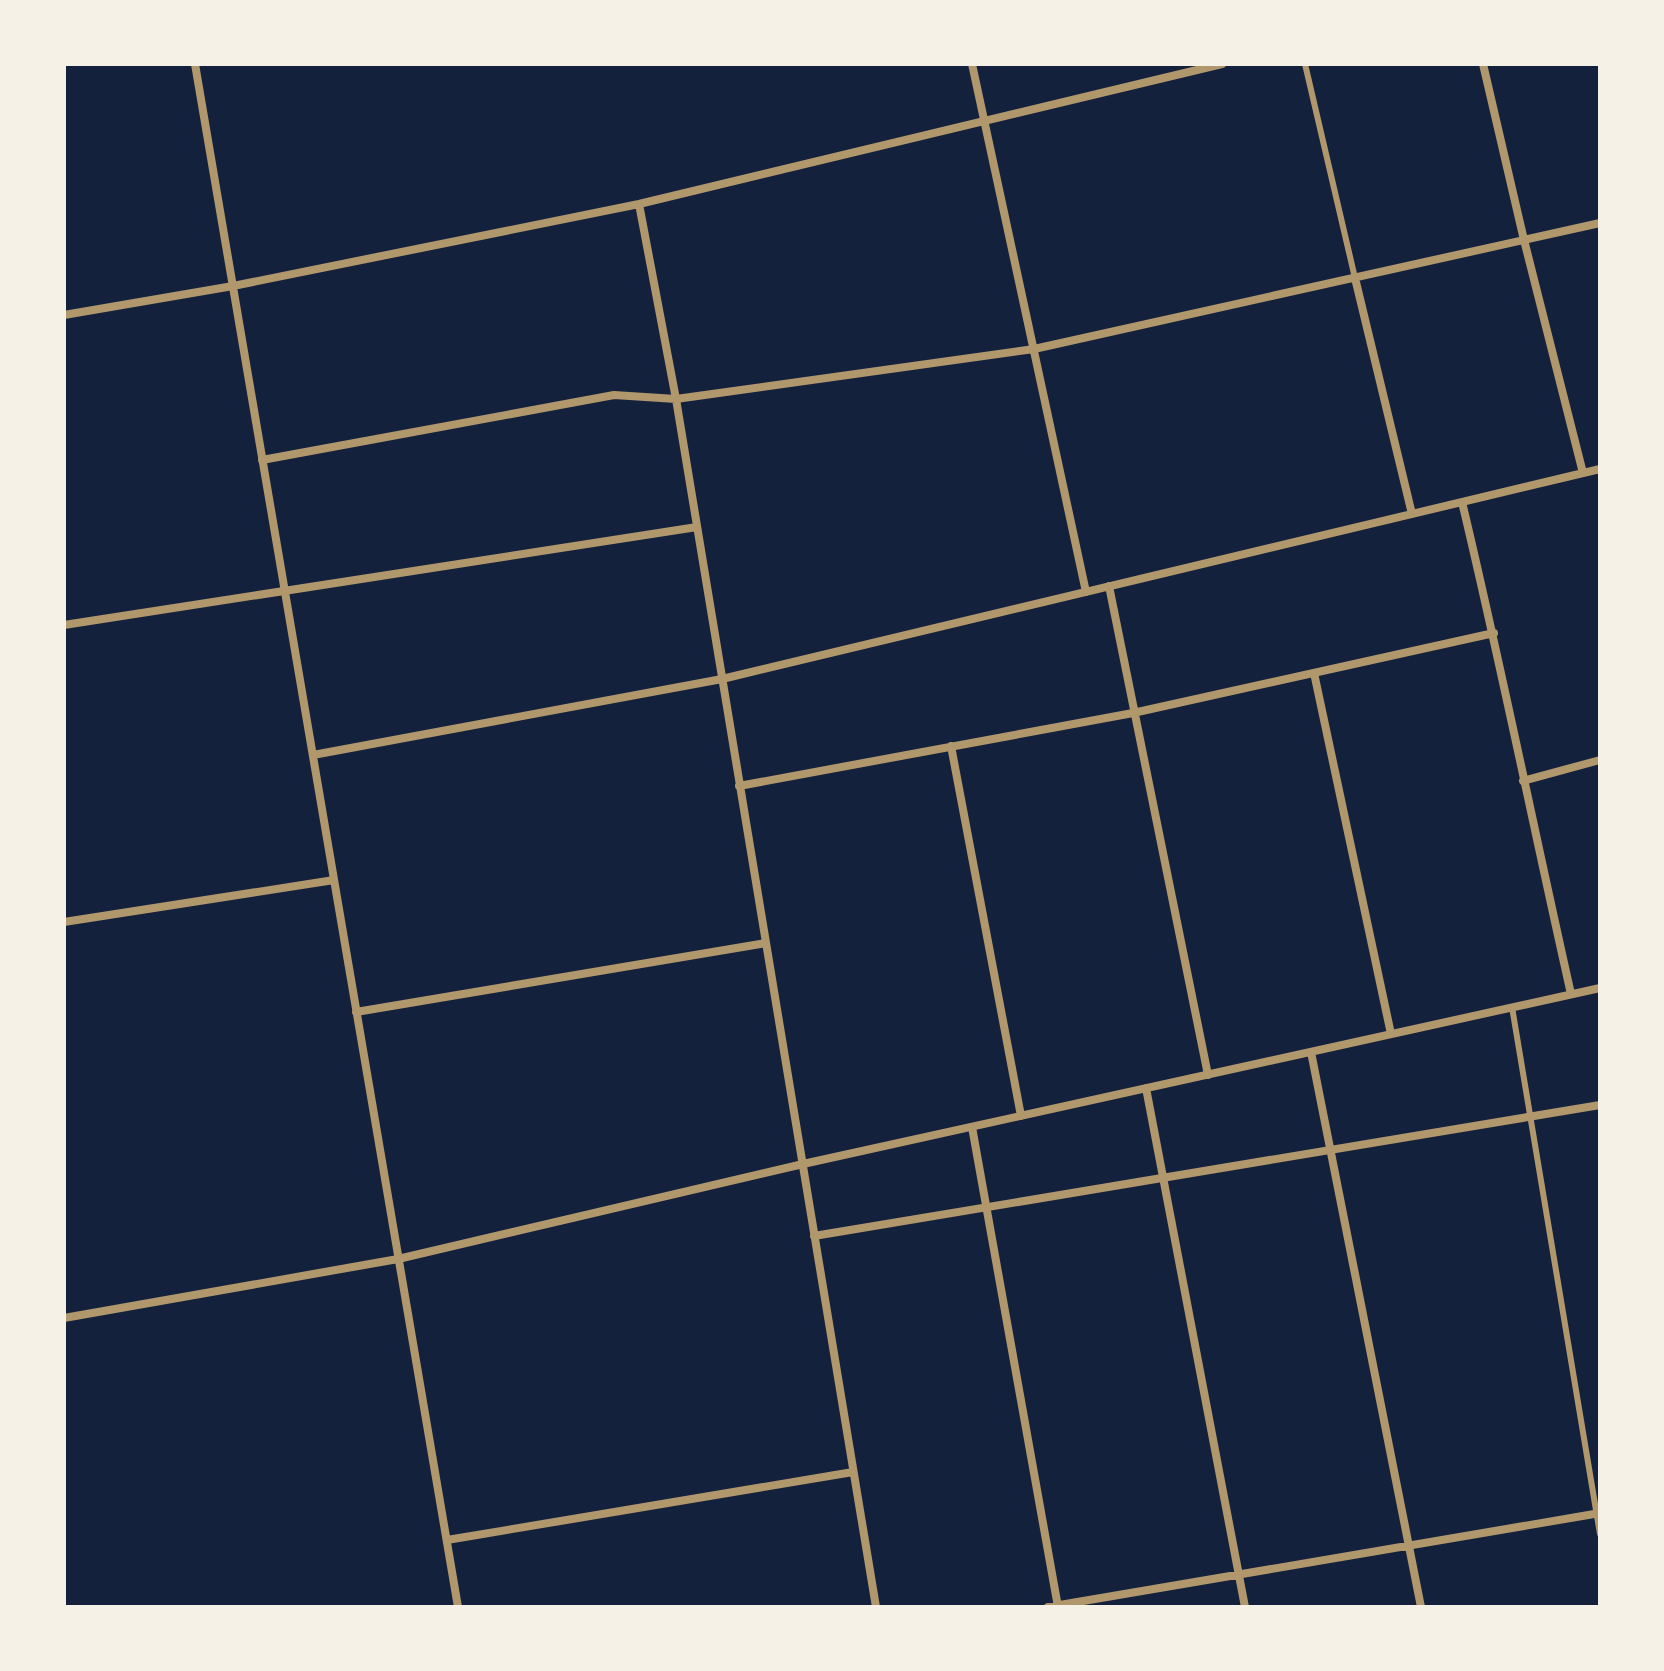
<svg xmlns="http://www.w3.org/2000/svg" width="1664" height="1671" viewBox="0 0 1664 1671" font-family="'IBM Plex Serif',serif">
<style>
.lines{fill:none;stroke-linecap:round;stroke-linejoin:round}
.service{stroke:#b1986c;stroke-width:6}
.minor{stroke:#b1986c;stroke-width:8}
</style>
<rect width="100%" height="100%" fill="#14213d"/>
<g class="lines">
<path class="service" d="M1305,64L1355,278
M1512,1007L1600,1534"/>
<path class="minor" d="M195,64L458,1607
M972,64L1086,592
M1483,64L1524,240L1583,473
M639,204L676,399L876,1607
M1355,278L1412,514
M64,315L233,286L639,204L1222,64
M262,460L614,395L676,399L1034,349L1600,223
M1462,502C1501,665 1534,830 1571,994
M1109,586L1208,1075
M64,625L697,527
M1314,673L1391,1034
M951,746L1021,1116
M313,755L722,679L1600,469
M1523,781L1600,760
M739,786L1133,713L1494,633
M64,922L334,880
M356,1012L766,943
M1311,1052L1421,1607
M1146,1088L1245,1607
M972,1127L1058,1607
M814,1236L1600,1105
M64,1318L398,1259L803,1164L1600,988
M447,1540L853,1472
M1048,1607L1600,1513"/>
</g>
<rect width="1664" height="1671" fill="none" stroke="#f6f1e7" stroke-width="132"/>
</svg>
